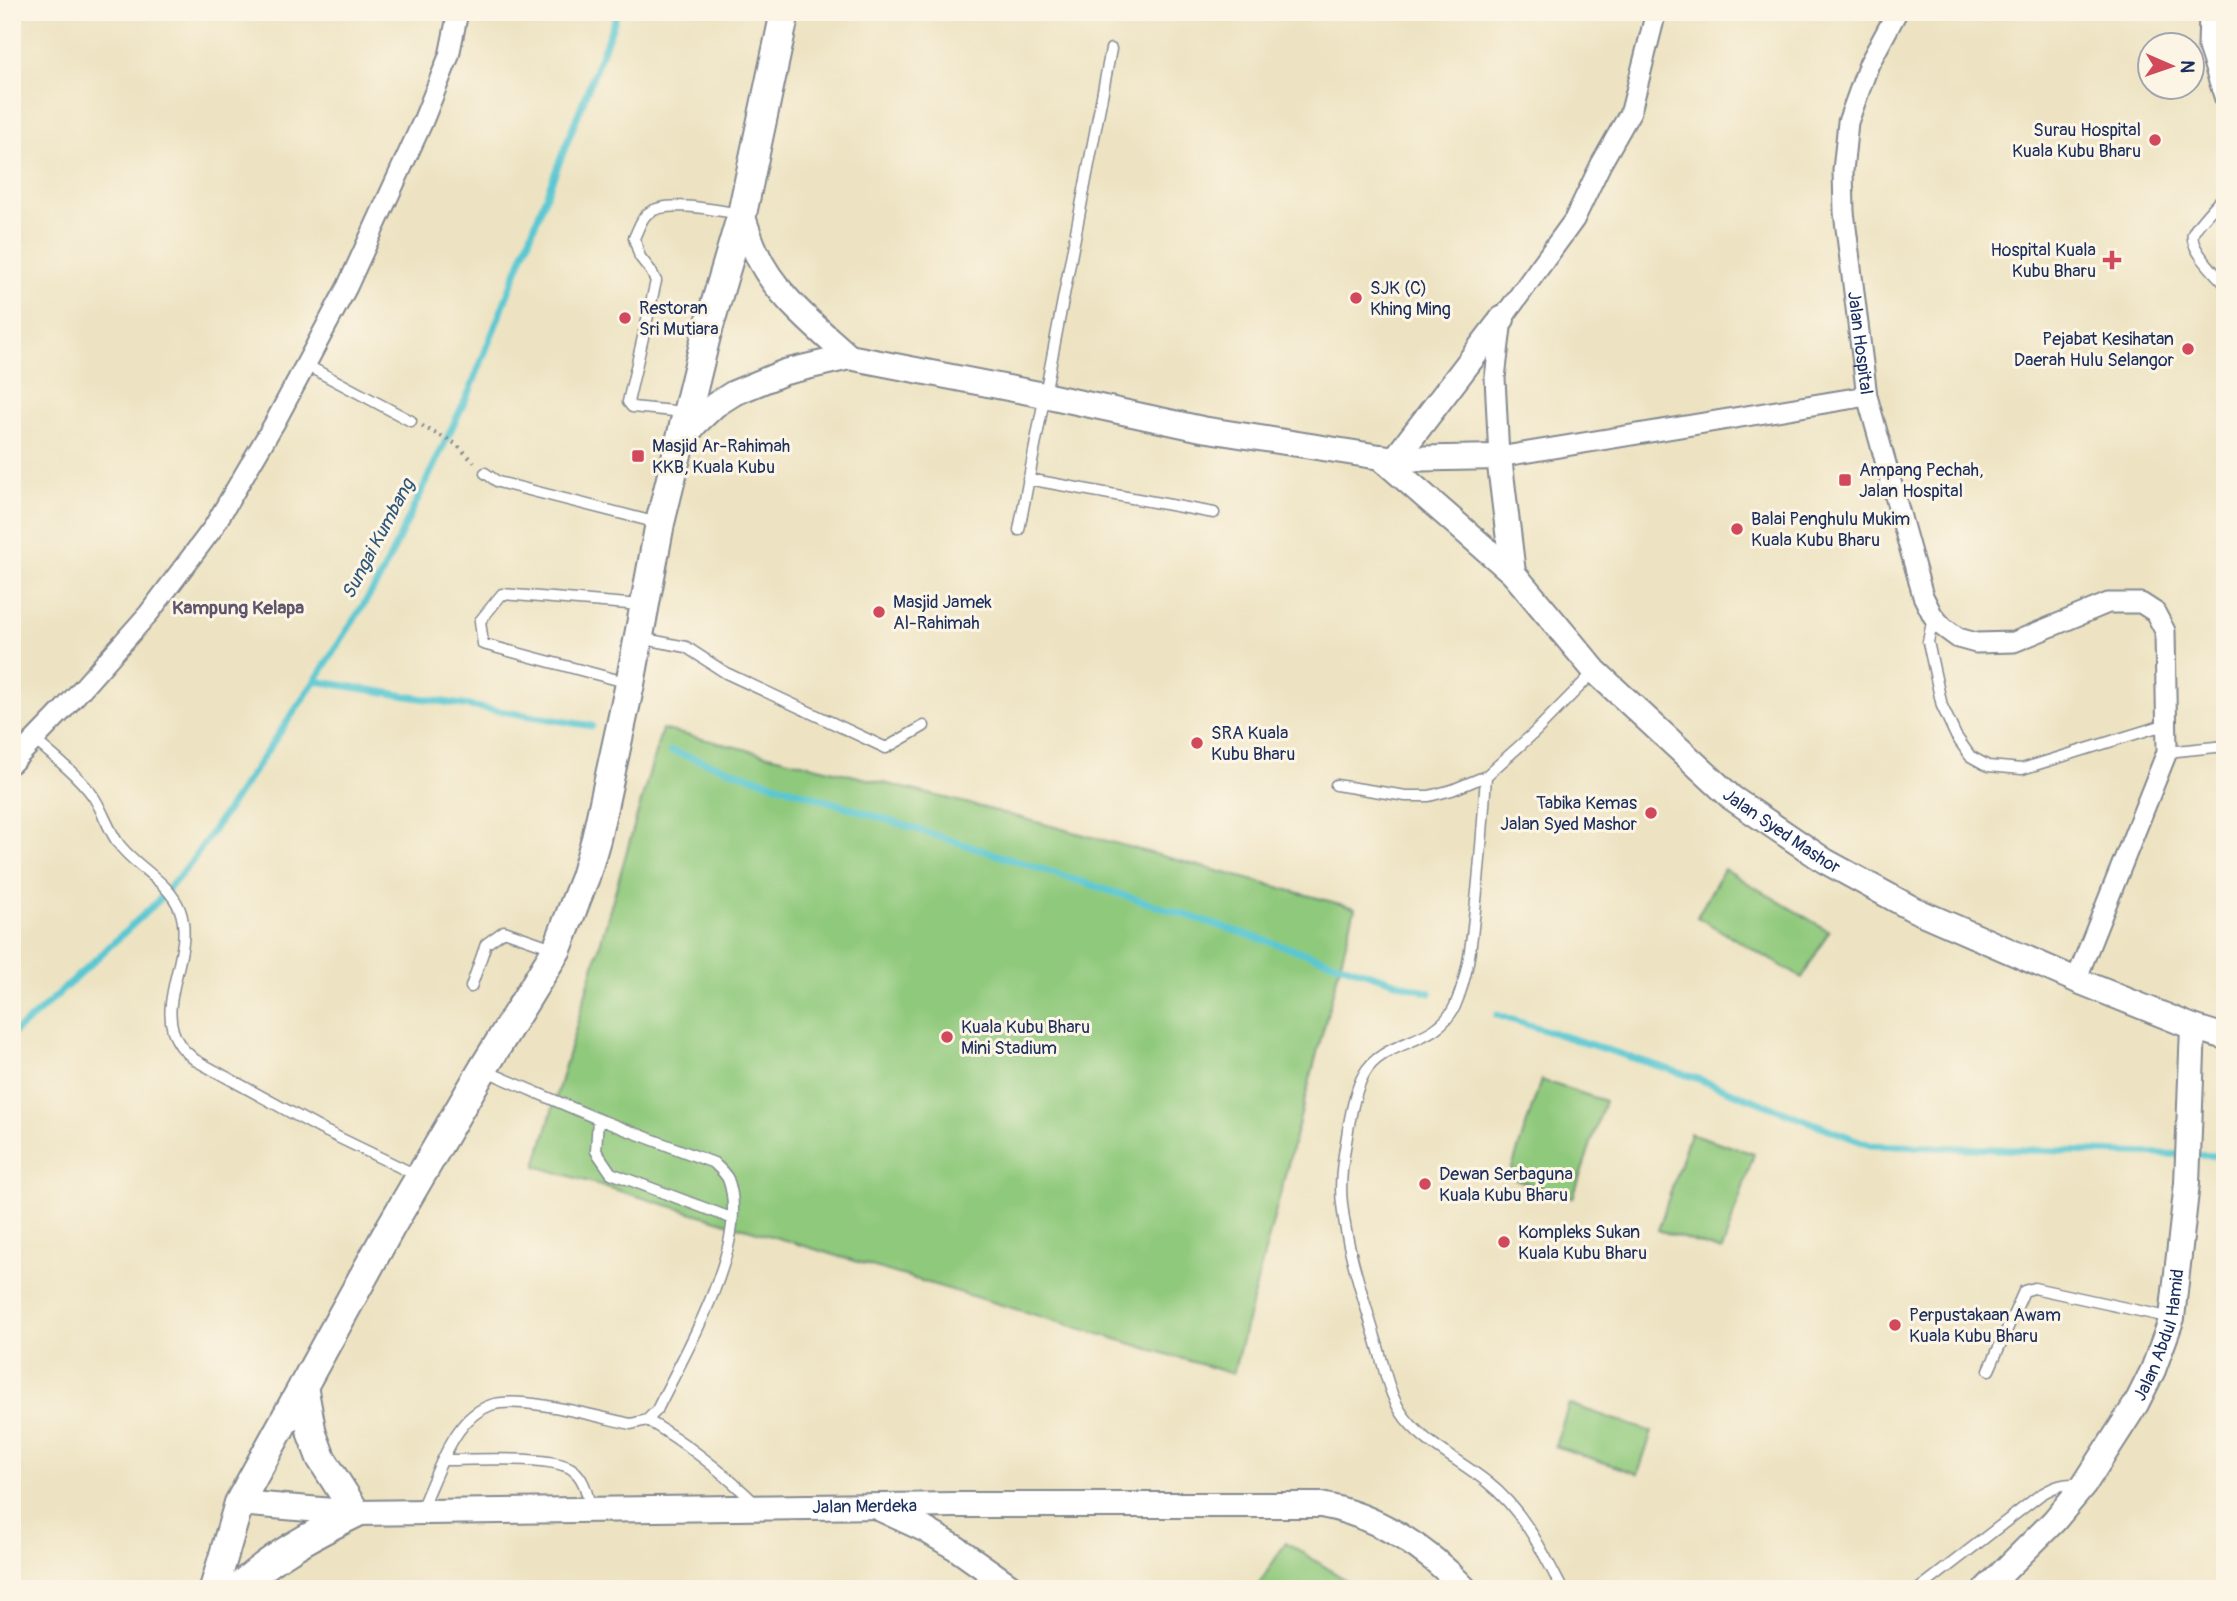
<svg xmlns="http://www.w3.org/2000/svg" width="2237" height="1601" viewBox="0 0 2237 1601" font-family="Pangolin,sans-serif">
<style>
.green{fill:#8fc97c;stroke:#557c6d;stroke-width:2}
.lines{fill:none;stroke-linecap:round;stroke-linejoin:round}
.stream{stroke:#5ac7d2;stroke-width:7}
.service-casing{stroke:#848990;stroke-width:13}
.minor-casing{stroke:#848990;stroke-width:23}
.tertiary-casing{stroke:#848990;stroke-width:28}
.secondary-casing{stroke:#848990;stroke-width:32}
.path{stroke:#848990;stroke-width:4.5;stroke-dasharray:2 5;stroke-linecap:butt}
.service{stroke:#fff;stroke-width:10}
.minor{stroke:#fff;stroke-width:19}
.tertiary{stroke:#fff;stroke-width:24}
.secondary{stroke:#fff;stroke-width:28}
.poi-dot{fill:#d1495b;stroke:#fcf5e5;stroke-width:2.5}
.labels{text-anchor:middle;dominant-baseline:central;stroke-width:6;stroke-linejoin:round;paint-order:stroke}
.poi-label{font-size:18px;fill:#1b2f5e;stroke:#fcf5e5;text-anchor:start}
.street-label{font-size:18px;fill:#1b2f5e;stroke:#fcf5e5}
.water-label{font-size:19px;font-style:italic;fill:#2b557b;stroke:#fcf5e5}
.neighbourhood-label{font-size:19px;font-weight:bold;fill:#60566b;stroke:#fcf5e5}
</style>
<rect width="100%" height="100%" fill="#fcf5e5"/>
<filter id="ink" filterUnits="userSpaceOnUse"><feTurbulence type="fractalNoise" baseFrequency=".0143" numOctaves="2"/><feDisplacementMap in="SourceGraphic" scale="14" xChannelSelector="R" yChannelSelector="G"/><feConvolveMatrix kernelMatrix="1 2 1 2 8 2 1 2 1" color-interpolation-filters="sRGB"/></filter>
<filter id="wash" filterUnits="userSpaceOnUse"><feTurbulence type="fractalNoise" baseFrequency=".00686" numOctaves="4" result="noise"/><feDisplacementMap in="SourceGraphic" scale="28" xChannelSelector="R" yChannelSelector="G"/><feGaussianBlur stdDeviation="1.57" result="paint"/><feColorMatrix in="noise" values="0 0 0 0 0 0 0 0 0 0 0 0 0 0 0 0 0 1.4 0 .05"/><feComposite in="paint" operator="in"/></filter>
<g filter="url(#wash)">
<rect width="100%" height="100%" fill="#ede3c2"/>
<path class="green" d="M662,729L966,803L1355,908L1233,1374L536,1166Z
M1724,869L1829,931L1802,978L1697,917Z
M1541,1080L1605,1101L1573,1198L1509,1177Z
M1690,1133L1754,1154L1722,1251L1658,1230Z
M1569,1404L1652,1432L1638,1474L1555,1446Z
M1286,1542L1360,1589H1256Z"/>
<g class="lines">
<path class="stream" d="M315,681L592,726
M671,751L1430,993
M1497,1015L1696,1078L1870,1145L2225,1156
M12,1034L39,1012L156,903L190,864L315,681L379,580L471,388L618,12"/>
</g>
</g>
<g filter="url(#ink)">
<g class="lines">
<defs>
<path id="service" d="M2225,195C2218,203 2195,226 2193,234C2189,248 2216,274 2225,284
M306,365L411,421
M684,412L632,407L628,402L656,281L651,271L640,257L634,238C638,230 641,219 647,214C666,198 718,211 741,214
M485,473L498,482L658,523
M1028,479L1214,513
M1019,530L1111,49
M1933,617L1928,642L1942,706L1956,736L1970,756L1988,766L2022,769L2167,724
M640,638L686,647L726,673L886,748L924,726
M629,683L483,644L480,621L502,594L641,605
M35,740C55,758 78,775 93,796C103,811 108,829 118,843C135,867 169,881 180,910C196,954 152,1005 180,1045C184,1051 191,1056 195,1060L321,1129L418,1176
M2167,752L2225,746
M1486,776C1483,823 1480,871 1474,918C1471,948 1467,978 1455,1006C1436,1046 1383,1039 1364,1074C1355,1090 1351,1112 1348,1130C1344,1154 1339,1179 1342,1204C1347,1250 1362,1293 1375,1337C1383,1361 1387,1390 1401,1412C1419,1441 1460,1460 1487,1482C1522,1509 1542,1550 1562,1589
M1336,785L1406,796H1429L1452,790L1486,776L1534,733L1595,671
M471,987L486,944L504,931L553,948
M598,1119L596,1151L611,1173L731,1218
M1989,1370L2024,1291L2034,1288L2172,1318
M647,1420C688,1444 723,1472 757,1505
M444,1460C471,1460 554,1455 573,1470C585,1479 587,1495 591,1509
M420,1511C431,1487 443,1453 458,1432C466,1420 477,1410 491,1405C521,1395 598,1417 631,1424L647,1420L657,1410C684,1354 752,1241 728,1179C725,1173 719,1168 714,1163L598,1119L486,1071
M1919,1589L2040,1495C2055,1486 2065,1482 2083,1485"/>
<g id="minor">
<path d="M1656,12L1631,111L1601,164L1574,220L1502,319L1495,378L1499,457L1867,396"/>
<path id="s1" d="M1897,12L1869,64L1848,122L1843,171L1844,212L1867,396L1923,596L1933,616L1943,627L1958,638L1976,643L2014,642L2108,603H2141L2155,612L2165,631L2167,752L2076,980"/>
<path d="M2209,12L2208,47L2225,99"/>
<path d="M12,763L64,709L149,613L213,528L274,424L347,287L423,121L449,56L458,12"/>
</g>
<g id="tertiary">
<path d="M742,214C746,226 750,239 755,250C773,293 815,326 849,357"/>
<path id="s2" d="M680,443L696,423L715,405L734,393L785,372L849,357L1044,395L1202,429L1380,457L1395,459L1499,457L1513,573L1595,671L1732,798L1825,861L1913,909L2076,980L2193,1027L2225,1037"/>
<path d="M1380,457L1513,573"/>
<path d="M1395,459L1502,319"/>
<path id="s3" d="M239,1503L356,1513L955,1505H1321C1376,1515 1427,1548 1465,1589"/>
<path d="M881,1509L924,1529L956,1548L1014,1589"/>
<path id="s4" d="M1986,1589L2054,1521L2084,1485L2136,1404L2153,1370L2172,1318L2187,1183L2193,1027"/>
</g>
<path id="secondary" d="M214,1589L239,1503L390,1228L483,1069L557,949L585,877L596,839L630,684L660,523L706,336L742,214L785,12
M237,1589C272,1556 313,1534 356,1513L321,1458L312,1434L303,1386"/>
</defs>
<use href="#service" class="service-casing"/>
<use href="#minor" class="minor-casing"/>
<use href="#tertiary" class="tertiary-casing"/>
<use href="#secondary" class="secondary-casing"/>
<path class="path" d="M422,426L456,444L474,462"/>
<use href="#service" class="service"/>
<use href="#minor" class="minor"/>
<use href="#tertiary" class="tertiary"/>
<use href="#secondary" class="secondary"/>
</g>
</g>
<g class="poi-dot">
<circle cx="2155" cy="140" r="7"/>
<path d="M2108.5 249.5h7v7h7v7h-7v7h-7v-7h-7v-7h7z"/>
<circle cx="1356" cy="298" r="7"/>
<circle cx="625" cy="318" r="7"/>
<circle cx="2188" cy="349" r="7"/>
<rect x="631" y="449" width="14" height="14" rx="3.5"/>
<rect x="1838" y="473" width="14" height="14" rx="3.5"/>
<circle cx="1737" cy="529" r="7"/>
<circle cx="879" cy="612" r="7"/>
<circle cx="1197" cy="743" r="7"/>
<circle cx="1651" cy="813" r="7"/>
<circle cx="947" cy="1037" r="7"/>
<circle cx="1425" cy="1184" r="7"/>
<circle cx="1504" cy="1242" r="7"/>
<circle cx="1895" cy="1325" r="7"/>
</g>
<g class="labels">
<g class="poi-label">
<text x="2141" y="130" text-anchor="end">Surau Hospital<tspan x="2141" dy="21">Kuala Kubu Bharu</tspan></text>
<text x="2096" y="250" text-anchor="end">Hospital Kuala<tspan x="2096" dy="21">Kubu Bharu</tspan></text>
<text x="1370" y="288">SJK (C)<tspan x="1370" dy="21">Khing Ming</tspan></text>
<text x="639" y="308">Restoran<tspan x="639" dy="21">Sri Mutiara</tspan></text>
<text x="2174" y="339" text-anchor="end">Pejabat Kesihatan<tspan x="2174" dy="21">Daerah Hulu Selangor</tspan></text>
<text x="652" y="446">Masjid Ar-Rahimah<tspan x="652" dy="21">KKB, Kuala Kubu</tspan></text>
<text x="1859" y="470">Ampang Pechah,<tspan x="1859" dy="21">Jalan Hospital</tspan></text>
<text x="1751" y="519">Balai Penghulu Mukim<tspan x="1751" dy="21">Kuala Kubu Bharu</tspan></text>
<text x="893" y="602">Masjid Jamek<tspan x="893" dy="21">Al-Rahimah</tspan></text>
<text x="1211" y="733">SRA Kuala<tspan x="1211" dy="21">Kubu Bharu</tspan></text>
<text x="1637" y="803" text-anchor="end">Tabika Kemas<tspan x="1637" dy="21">Jalan Syed Mashor</tspan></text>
<text x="961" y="1027">Kuala Kubu Bharu<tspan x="961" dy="21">Mini Stadium</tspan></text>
<text x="1439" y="1174">Dewan Serbaguna<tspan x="1439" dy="21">Kuala Kubu Bharu</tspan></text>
<text x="1518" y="1232">Kompleks Sukan<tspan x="1518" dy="21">Kuala Kubu Bharu</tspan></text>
<text x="1909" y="1315">Perpustakaan Awam<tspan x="1909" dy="21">Kuala Kubu Bharu</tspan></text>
</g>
<g class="street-label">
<text stroke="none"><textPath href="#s1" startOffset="343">Jalan Hospital</textPath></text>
<text stroke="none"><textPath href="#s2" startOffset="1346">Jalan Syed Mashor</textPath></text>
<text stroke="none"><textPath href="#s4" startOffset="313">Jalan Abdul Hamid</textPath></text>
<text stroke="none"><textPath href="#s3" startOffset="626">Jalan Merdeka</textPath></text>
</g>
<g class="water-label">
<text transform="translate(378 539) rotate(-62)">Sungai Kumbang</text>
</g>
<g class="neighbourhood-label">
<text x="238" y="608">Kampung Kelapa</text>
</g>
</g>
<rect width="2237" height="1601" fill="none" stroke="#fcf5e5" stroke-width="42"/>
<g transform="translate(2171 66) rotate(92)"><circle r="33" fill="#fcf5e5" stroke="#a2a6af" stroke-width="2"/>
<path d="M0-5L12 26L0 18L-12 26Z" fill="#d1495b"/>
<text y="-10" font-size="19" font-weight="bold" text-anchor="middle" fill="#1b2f5e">N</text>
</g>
</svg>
